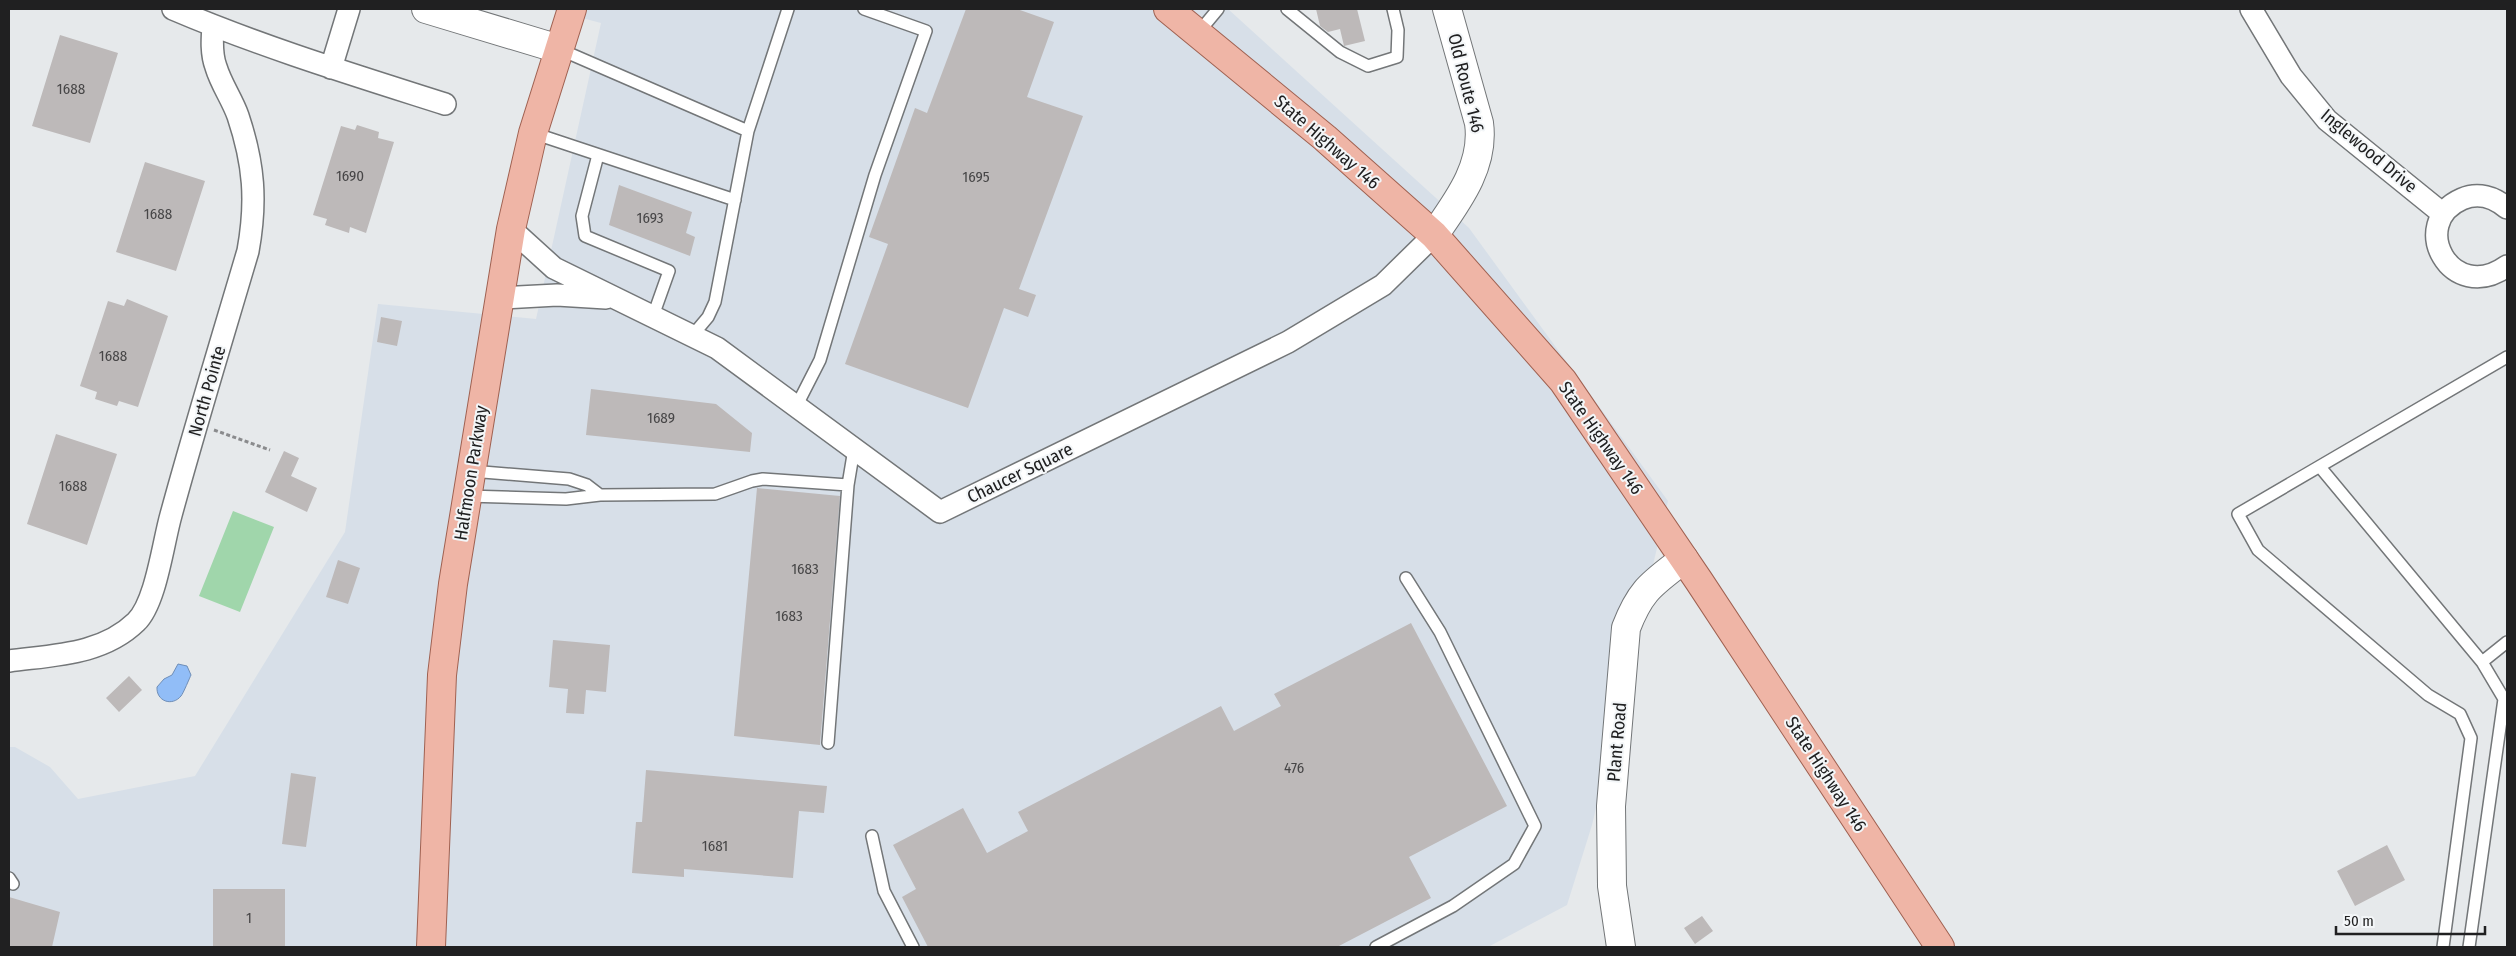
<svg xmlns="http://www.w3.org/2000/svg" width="2516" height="956" viewBox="0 0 2516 956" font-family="'Fira Sans Condensed',sans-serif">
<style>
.built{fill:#d7dfe8}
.green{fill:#a0d6ab}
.water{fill:#91bdf7;stroke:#6f8eb7}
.building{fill:#bdb9b9}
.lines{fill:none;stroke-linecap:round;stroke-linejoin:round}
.service-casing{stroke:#737678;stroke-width:14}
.minor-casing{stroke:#737678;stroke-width:24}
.tertiary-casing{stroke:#737678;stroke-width:30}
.primary-casing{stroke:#9f6151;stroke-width:30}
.path{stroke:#8a8b8d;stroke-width:3;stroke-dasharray:4 2.5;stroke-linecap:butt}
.service{stroke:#fff;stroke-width:11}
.minor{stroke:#fff;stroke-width:21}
.tertiary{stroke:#fff;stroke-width:28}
.primary{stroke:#efb5a6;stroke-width:28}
.labels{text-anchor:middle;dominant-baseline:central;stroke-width:4;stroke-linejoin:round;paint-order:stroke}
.number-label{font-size:15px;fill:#474647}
.street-label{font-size:18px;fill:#202021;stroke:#f3f6f8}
</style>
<rect width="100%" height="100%" fill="#e6e9eb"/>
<path class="built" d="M548,9H1228L1469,228L1668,501L1592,825L1567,905L1488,947H9V747H15L50,767L78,799L195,776L345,532L378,304L536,319L601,23Z"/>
<path class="green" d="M233,511L274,527L240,612L199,596Z"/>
<path class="water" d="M178,664L187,666L191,675C190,677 183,694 181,696C172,707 156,701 157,687L164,679L172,675Z"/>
<path class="building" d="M966,9H1017L1054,22L1027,97L1083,116L1019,289L1036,295L1028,317L1004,308L968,408L845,364L888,244L869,237L915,108L927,113Z
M1316,9H1357L1365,41L1344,46L1340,29L1328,32L1320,26Z
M60,35L118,53L90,143L32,126Z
M357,125L379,132L378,138L394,142L366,233L350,227L349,233L325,225L327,219L313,215L341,126L355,130Z
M145,162L205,181L176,271L116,252Z
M619,185L692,212L686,233L695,237L690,256L609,225Z
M127,299L168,316L138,407L119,401L117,406L95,399L97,392L80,386L108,301L124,306Z
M381,317L402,321L397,346L377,342Z
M591,389L716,404L752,433L750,452L586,435Z
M56,434L117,454L87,545L27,524Z
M284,451L299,458L291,476L317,488L307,512L265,492Z
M757,488L840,496L820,745L734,736Z
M338,560L360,568L348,604L326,597Z
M1411,623L1507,806L1409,857L1431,898L1337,947H928L902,897L916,889L893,845L963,808L987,853L1028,831L1018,812L1221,706L1234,731L1281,706L1274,694Z
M553,640L610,645L606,692L586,690L584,714L566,713L568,689L549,687Z
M129,676L142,690L119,712L106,698Z
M646,770L827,786L824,813L799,811L793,878L684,869V877L632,873L636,822H642Z
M291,773L316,777L306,847L282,844Z
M2387,845L2405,880L2355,906L2337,871Z
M213,889H285V947H213Z
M9,897L60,912L52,947H9Z
M1702,916L1713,931L1695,944L1684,928Z"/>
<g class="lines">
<defs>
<path id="service" d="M1287,9L1340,52L1368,66L1397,57L1398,30L1393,9
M1198,33L1218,9
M559,49L748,131L715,302L708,317L692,336
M748,131L788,9
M533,133L735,200
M598,155L582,216L585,236L669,271L653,316
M796,407L820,360L875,175L926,31L864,9
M2320,467L2482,662L2504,699L2469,947
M471,471L569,479L587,485L600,495
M467,496L566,499L600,495L715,494L752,481L763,479L848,485
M2482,662L2507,642
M828,743L848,485L854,449
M872,836L884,891L913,947
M9,878L13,884
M1376,947L1453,906L1514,864L1535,826L1440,632L1406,578
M2443,947L2471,738L2460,714L2428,695L2258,550L2238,514L2507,357"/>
<path id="minor" d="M173,9C262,47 354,75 445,104
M2251,9L2291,76L2327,120L2443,214
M331,68L349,9
M2507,208C2494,197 2478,192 2462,199C2407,223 2451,306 2507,266
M511,229L554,268L717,348L940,512L1288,342L1383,285L1434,235
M501,298L557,295L606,298
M9,661C53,655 102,655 136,622C156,603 163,543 171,515C195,427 222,339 248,251C257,201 254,164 238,116C232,99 221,84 216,67C211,54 212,39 213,26"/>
<path id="tertiary" d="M426,9L559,49
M1434,235C1457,202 1485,166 1479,123L1447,9
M1621,947L1612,886L1611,806L1626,628C1641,589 1652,584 1684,559"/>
<path id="primary" d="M1168,9L1325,138L1434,235L1563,381L1699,581L1940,947
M431,947L442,675L453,584L511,229L533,133L572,9"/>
</defs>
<use href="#service" class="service-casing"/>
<use href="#minor" class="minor-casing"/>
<use href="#tertiary" class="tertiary-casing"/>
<use href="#primary" class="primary-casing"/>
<path class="path" d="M214,430L270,450"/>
<use href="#service" class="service"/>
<use href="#minor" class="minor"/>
<use href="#tertiary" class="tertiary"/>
<use href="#primary" class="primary"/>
</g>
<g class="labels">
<g class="number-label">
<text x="71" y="89">1688</text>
<text x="350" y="176">1690</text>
<text x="976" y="177">1695</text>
<text x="158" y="214">1688</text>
<text x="650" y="218">1693</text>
<text x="113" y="356">1688</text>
<text x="661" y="418">1689</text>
<text x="73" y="486">1688</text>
<text x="805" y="569">1683</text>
<text x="789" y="616">1683</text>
<text x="1294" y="768">476</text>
<text x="715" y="846">1681</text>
<text x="249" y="918">1</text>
</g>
<g class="street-label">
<text transform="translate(1466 83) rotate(76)">Old Route 146</text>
<text transform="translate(1327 142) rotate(41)">State Highway 146</text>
<text transform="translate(2369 151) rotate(40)">Inglewood Drive</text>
<text transform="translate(207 391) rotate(-74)">North Pointe</text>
<text transform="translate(1601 438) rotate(55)">State Highway 146</text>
<text transform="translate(471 473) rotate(-81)">Halfmoon Parkway</text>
<text transform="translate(1020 473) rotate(-26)">Chaucer Square</text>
<text transform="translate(1617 742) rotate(-85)">Plant Road</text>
<text transform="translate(1826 774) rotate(57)">State Highway 146</text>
</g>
</g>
<rect width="2516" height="956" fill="none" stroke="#202021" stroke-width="20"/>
<path d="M2336 926v8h149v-8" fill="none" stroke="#202021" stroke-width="2.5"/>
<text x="2344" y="926" font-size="15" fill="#202021" stroke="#f3f6f8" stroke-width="4" paint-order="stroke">50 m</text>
</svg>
